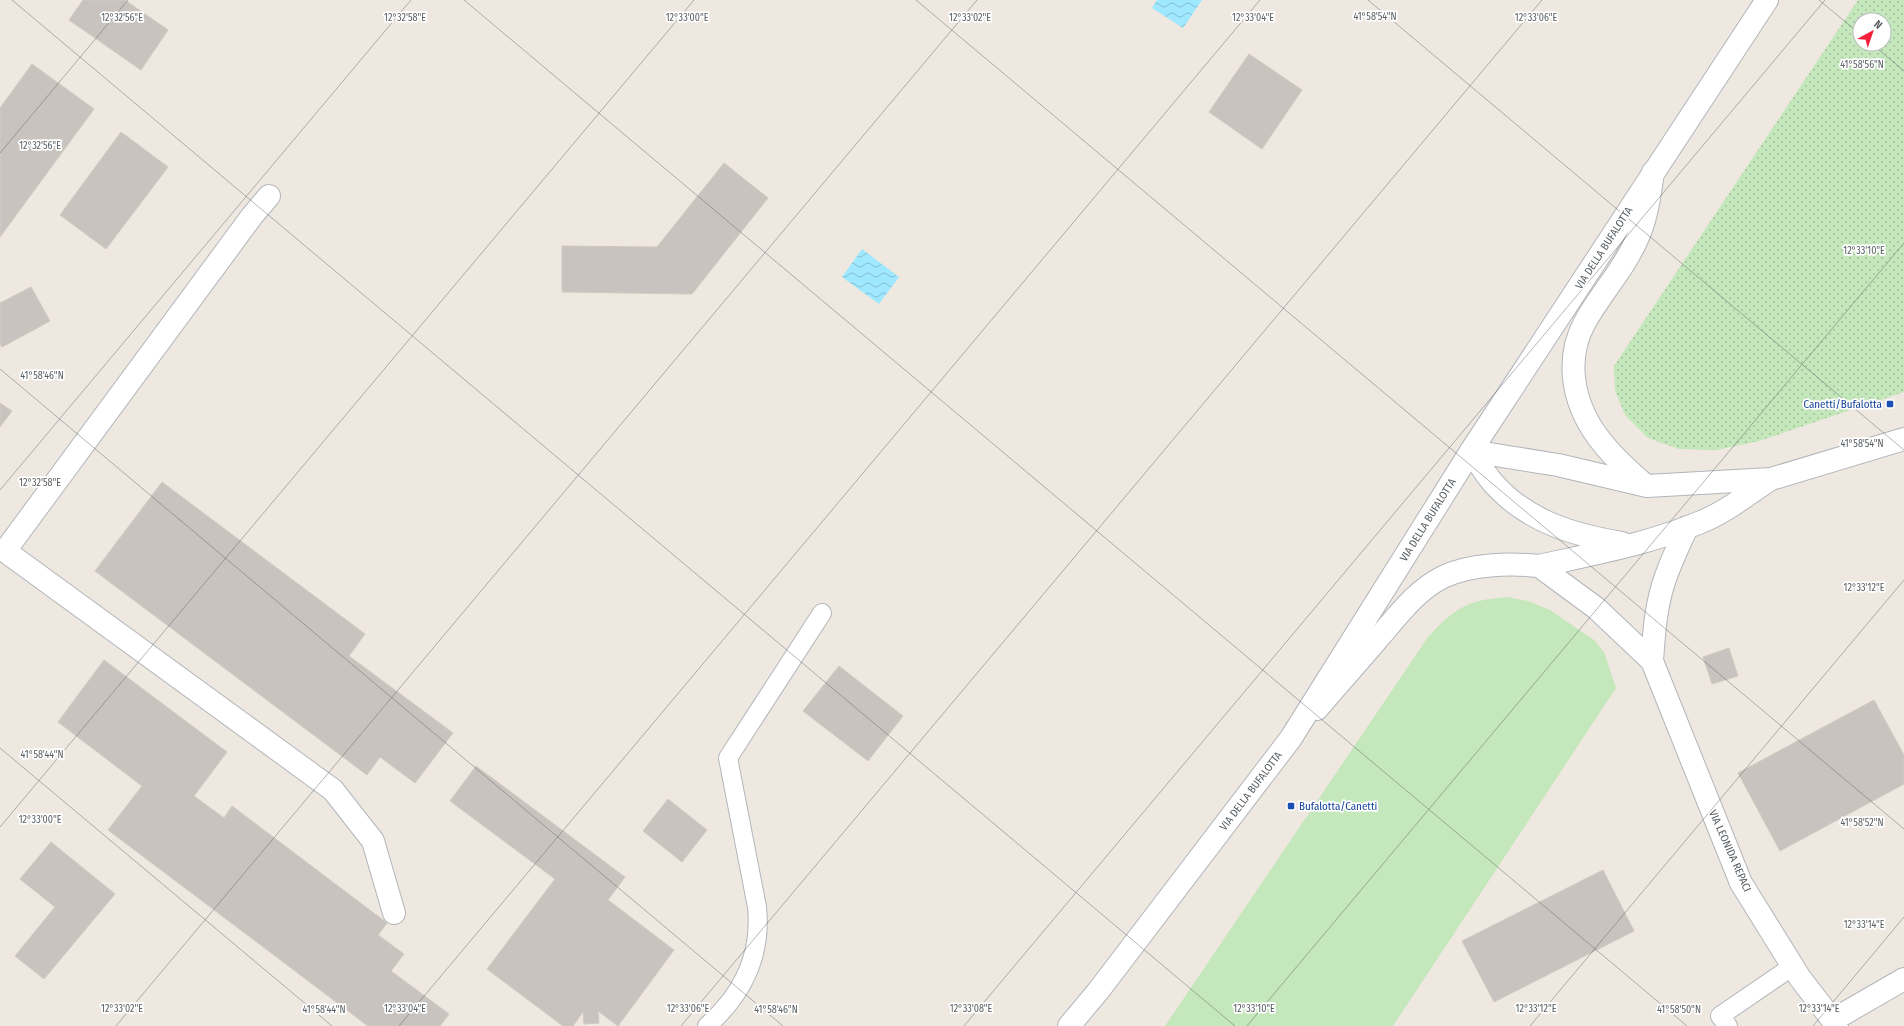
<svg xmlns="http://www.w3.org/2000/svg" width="1904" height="1026" viewBox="0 0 1904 1026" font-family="'Fira Sans Condensed',sans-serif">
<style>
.grass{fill:url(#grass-dots);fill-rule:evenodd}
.green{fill:#c4e7bb}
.water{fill:url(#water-waves)}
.building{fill:#c8c3be;stroke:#d3c9bf}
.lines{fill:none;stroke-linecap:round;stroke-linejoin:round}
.service-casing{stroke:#b2b6ba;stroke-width:20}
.minor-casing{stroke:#b2b6ba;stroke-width:24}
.tertiary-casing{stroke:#b2b6ba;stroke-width:24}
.service{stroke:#fff;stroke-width:18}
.minor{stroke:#fff;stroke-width:22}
.tertiary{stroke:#fff;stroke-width:22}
.ticks{fill:none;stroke:#595f63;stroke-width:1;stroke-opacity:0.45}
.transit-dot{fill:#1a4fb4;stroke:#fff;stroke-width:1.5}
.labels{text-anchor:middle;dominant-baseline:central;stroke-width:3.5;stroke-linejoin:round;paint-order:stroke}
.street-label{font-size:11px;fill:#595f63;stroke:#fff}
.transit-label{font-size:11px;fill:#164399;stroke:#fff;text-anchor:end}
.ticks-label{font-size:10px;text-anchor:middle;fill:#595f63;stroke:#fff;stroke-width:3.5;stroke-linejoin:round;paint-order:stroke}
</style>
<defs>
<pattern id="grass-dots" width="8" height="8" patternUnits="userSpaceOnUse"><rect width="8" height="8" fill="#c4e7bb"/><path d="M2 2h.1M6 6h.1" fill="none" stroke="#a2be9c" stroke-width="1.8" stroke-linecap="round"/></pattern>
<pattern id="water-waves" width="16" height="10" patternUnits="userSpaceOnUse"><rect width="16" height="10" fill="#9fe8ff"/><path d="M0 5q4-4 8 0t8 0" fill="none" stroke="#85bfd2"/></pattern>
</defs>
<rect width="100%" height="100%" fill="#eee8e1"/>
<path class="grass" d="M1858,0H1904V392L1759,441L1717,450L1679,449L1648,438L1625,415L1615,390L1614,366ZM1860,20H1884V44H1860Z"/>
<path class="green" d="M1507,597L1528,601L1550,610L1594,640L1604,652L1616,688L1393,1026H1165L1428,637C1455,608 1467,600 1507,597Z"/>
<path class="water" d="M1157,0H1202L1183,28L1152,8Z
M862,249L899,277L879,304L842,277Z"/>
<path class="building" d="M83,0H125L168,30L141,70L69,20Z
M1249,54L1302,90L1262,149L1209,112Z
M32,64L94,109L0,237V108Z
M121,132L168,167L106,249L60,215Z
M724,163L768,198L692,294L562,292V246L657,247Z
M31,287L50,321L2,347L0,344V303Z
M0,403L12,411L0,427Z
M162,482L365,634L349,656L453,733L415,783L380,757L367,775L95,571Z
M1729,648L1738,676L1712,684L1703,657Z
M104,660L227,752L194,796L224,818L232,806L387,923L378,935L404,954L391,971L449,1014L440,1026H368L108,830L142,786L58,722Z
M839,666L903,716L868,761L803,711Z
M1874,700L1904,755V784L1780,851L1738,773Z
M476,766L625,877L608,900L674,950L618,1026L598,1011L599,1023L584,1024L583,1012L573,1026H563L487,969L555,879L450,801Z
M668,799L707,830L682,862L643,831Z
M51,842L115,894L44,979L15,956L55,907L20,879Z
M1603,870L1634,931L1494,1002L1462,941Z"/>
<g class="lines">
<defs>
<path id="service" d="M707,1026C743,994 762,955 757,907L728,758L822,613
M1728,1026L1720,1016L1793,966"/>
<path id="minor" d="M269,196L252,216L5,551L333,790L373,841L394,913
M1471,451L1558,465L1647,486L1771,479L1904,439
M1471,451C1478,462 1485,474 1494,484C1528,522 1574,535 1622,543
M1644,484C1610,455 1579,424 1574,378C1572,358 1575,340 1585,322C1601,293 1625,268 1638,237C1647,217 1650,193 1653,172
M1539,566L1596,608L1652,661L1741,883L1800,978L1837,1026
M1652,661C1654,632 1656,603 1666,576C1672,559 1680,543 1687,527
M1317,709C1338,684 1360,660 1381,635C1399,614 1417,590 1443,577C1470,564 1509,563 1539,566C1593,554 1649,544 1701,522C1726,512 1748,494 1771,479
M1833,1020L1904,979"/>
<path id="tertiary" d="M1069,1026L1099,990L1291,738L1471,451L1767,0"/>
</defs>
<use href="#service" class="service-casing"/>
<use href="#minor" class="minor-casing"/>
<use href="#tertiary" class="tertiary-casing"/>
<use href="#service" class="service"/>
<use href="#minor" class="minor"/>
<use href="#tertiary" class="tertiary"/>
</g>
<path class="ticks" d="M12,0L1235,1026M464,0L1687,1026M916,0L1904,829M1368,0L1904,450M1819,0L1860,34M1872,44L1904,71M0,153L128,0M0,369L783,1026M0,490L411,0M0,748L332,1026M0,827L694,0M116,1026L977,0M399,1026L1260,0M681,1026L1542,0M964,1026L1825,0M1247,1026L1904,243M1530,1026L1904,580M1813,1026L1904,917"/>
<g class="transit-dot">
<rect x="1886" y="400" width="8" height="8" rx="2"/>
<rect x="1287" y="802" width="8" height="8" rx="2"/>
</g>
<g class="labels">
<g class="street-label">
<text transform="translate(1604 248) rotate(-57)">VIA DELLA BUFALOTTA</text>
<text transform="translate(1428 520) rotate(-58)">VIA DELLA BUFALOTTA</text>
<text transform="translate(1251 791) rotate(-53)">VIA DELLA BUFALOTTA</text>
<text transform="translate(1730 851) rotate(66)">VIA LEONIDA REPACI</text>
</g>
<g class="transit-label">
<text x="1882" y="404">Canetti/Bufalotta</text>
<text x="1299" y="806" text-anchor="start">Bufalotta/Canetti</text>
</g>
</g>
<g class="ticks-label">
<text x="1375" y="20">41°58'54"N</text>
<text x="122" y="21">12°32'56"E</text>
<text x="405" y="21">12°32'58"E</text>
<text x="687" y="21">12°33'00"E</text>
<text x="970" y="21">12°33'02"E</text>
<text x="1253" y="21">12°33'04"E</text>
<text x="1536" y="21">12°33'06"E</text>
<text x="1862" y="68">41°58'56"N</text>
<text x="40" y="149">12°32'56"E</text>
<text x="1864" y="254">12°33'10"E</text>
<text x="42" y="379">41°58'46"N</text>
<text x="1862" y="447">41°58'54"N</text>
<text x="40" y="486">12°32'58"E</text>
<text x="1864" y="591">12°33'12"E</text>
<text x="42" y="758">41°58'44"N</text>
<text x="40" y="823">12°33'00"E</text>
<text x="1862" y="826">41°58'52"N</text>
<text x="1864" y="928">12°33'14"E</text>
<text x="122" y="1012">12°33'02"E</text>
<text x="405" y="1012">12°33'04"E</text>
<text x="688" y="1012">12°33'06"E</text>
<text x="971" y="1012">12°33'08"E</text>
<text x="1254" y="1012">12°33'10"E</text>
<text x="1536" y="1012">12°33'12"E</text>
<text x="1819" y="1012">12°33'14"E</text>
<text x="324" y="1013">41°58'44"N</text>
<text x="776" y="1013">41°58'46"N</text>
<text x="1679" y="1013">41°58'50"N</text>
</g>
<g transform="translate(1872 32) rotate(40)"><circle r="19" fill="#ffffff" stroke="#bdbfc1"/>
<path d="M0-3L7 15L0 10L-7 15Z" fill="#f42039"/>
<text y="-6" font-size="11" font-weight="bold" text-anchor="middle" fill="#595f63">N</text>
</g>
</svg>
